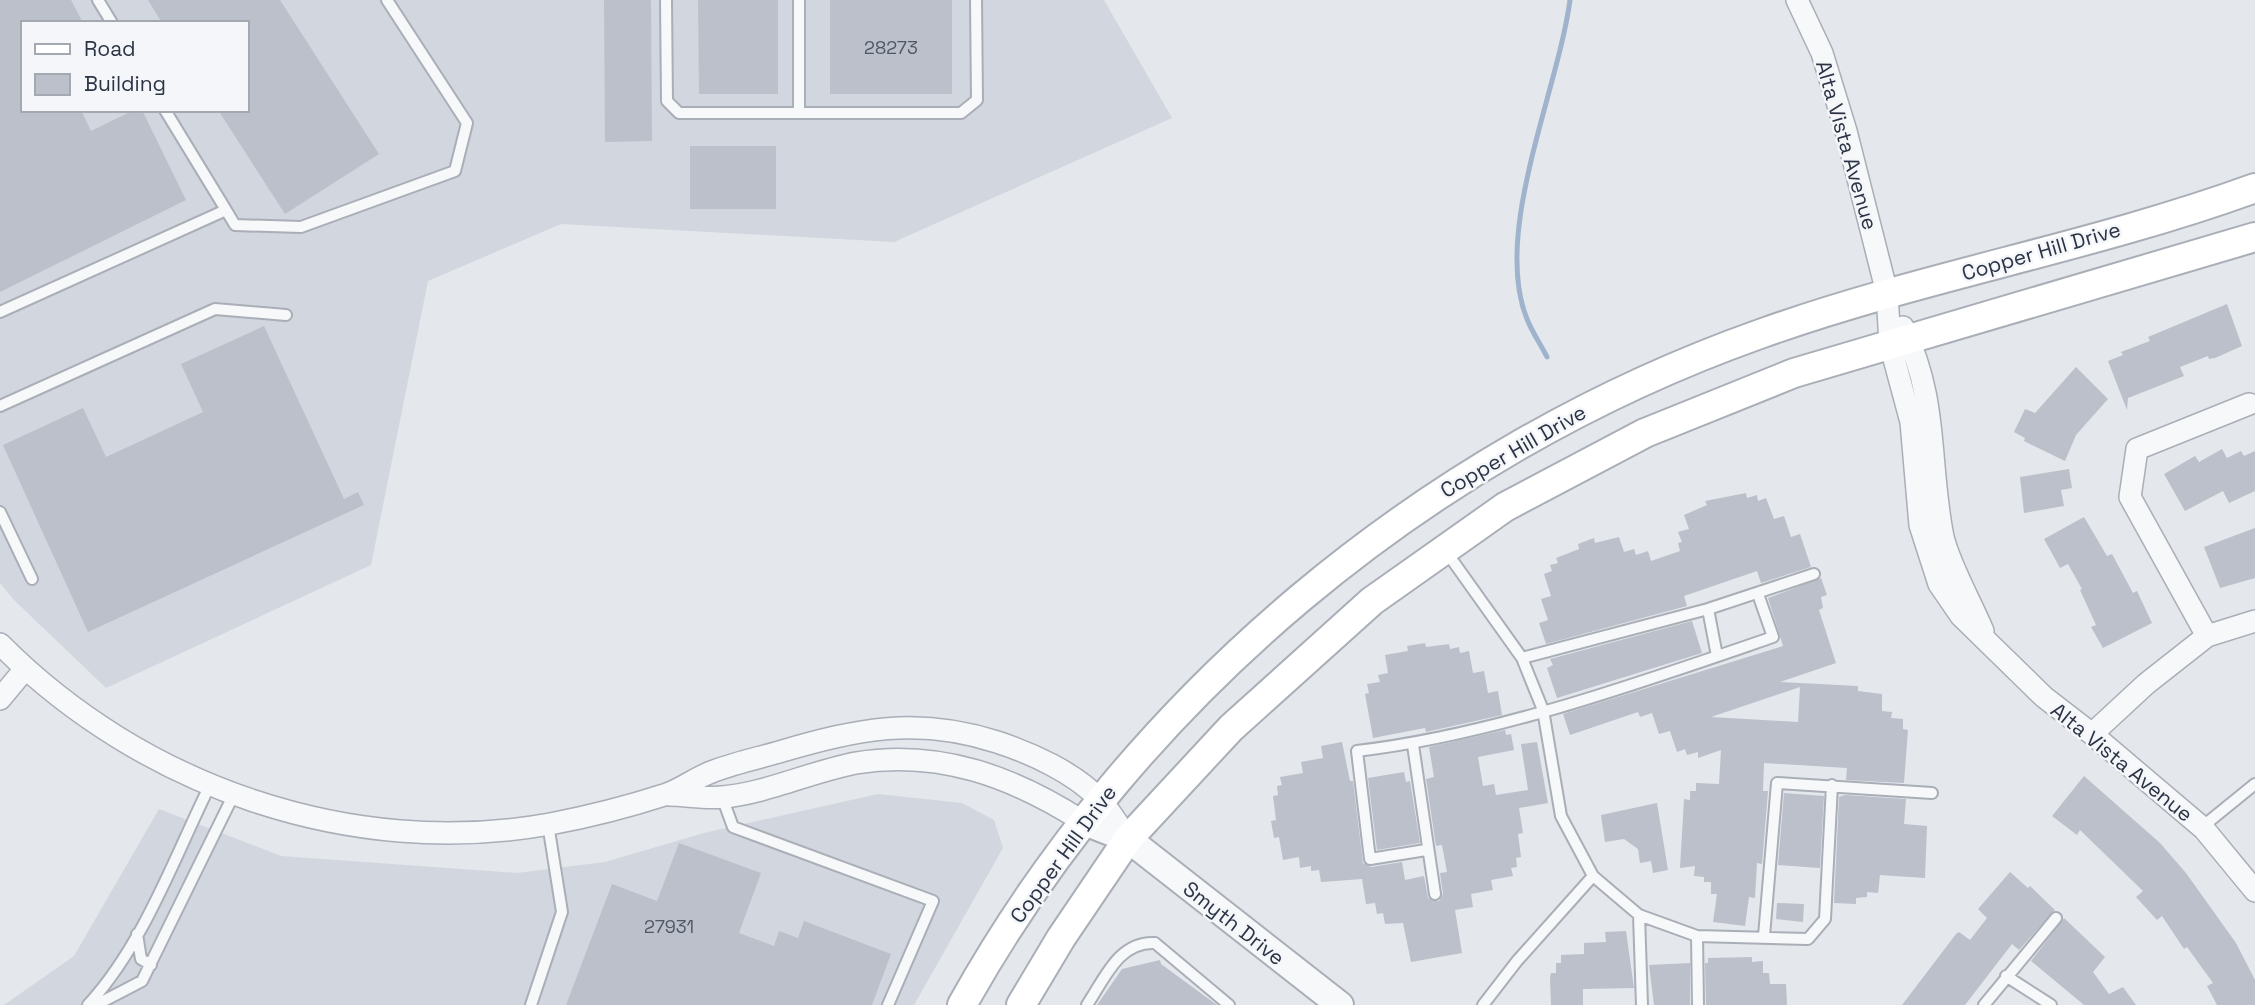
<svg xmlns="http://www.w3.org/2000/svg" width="2255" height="1005" viewBox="0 0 2255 1005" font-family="'Space Grotesk',sans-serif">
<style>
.built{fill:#d2d6de;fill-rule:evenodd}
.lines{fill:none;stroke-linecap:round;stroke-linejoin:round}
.stream{stroke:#9fb4cc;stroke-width:5}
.building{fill:#bbc0ca;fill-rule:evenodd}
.service-casing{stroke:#a9aeb7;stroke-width:14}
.minor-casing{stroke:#a9aeb7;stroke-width:24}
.tertiary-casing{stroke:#a9aeb7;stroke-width:30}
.secondary-casing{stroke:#a9aeb7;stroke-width:32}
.service{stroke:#f7f8fa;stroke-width:10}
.minor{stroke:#f7f8fa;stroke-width:21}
.tertiary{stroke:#f7f8fa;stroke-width:26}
.secondary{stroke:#fff;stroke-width:28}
.labels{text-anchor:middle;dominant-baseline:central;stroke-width:5;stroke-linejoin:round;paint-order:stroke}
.number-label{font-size:18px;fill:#4f5766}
.street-label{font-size:21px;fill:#2b3445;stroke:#f4f6f9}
</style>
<rect width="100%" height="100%" fill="#e4e7ec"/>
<path class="built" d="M0,0H1104L1172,118L894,242L561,224L428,281L371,565L106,688L13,599L0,583ZM23,23H247V110H23Z
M878,794L962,803L994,820L1003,848L914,1005H4L74,956L159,809L281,856L517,873L605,862L704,833Z"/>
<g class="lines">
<path class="stream" d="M1547,357C1541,345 1532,332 1527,319C1492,233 1558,91 1570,0"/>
</g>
<path class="building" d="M0,0H71L83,23H23V110H81L91,131L134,110H142L186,200L0,292Z
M148,0H280L379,154L285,214L218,110H247V23H162Z
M604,0H651L652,141L605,142Z
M698,0H778V94H699Z
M830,0H952V94H830Z
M690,146H776V209H690Z
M2227,304L2242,346L2215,358L2209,359L2208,356L2180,367L2184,376L2128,398L2127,410L2108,361L2123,355L2121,352L2150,341L2148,337Z
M264,326L344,499L358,492L364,505L88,632L3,445L83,408L106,457L145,439L203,412L181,364Z
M2076,367L2108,399L2076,435L2065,461L2024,441L2025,438L2014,432L2025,409L2035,413Z
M2222,449L2227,458L2241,451L2244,456L2255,451V491L2229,503L2223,491L2185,511L2164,474L2195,456L2199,462Z
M2069,469L2072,488L2061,490L2064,506L2024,513L2020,477Z
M1746,493L1747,498L1757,495L1758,501L1766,498L1774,519L1784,516L1791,537L1800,534L1811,567L1761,583L1757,571L1684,596L1687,606L1546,644L1539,623L1548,620L1541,599L1551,596L1544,574L1552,571L1550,565L1558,563L1556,558L1579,549L1578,544L1594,538L1595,543L1619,537L1624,552L1634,549L1636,555L1648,551L1651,561L1680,551L1678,543L1682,542L1678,532L1689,529L1684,515L1707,505L1705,501Z
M2084,517L2107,556L2112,554L2133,593L2137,591L2152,623L2103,648L2091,627L2096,625L2080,590L2082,589L2068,564L2060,568L2044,539Z
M2255,528V578L2220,588L2204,547Z
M1821,578L1827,595L1821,597L1823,608L1819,610L1836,663L1780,682L1858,686V691L1882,694V711L1892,712L1891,718L1903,719V729L1908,730L1904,783L1846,780L1847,768L1764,763L1763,791H1768L1762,864L1757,863L1755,898L1749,897L1745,926L1713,922L1717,894H1711V882H1704V877L1694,876L1695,866L1680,868L1684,799L1690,800V791H1696V783L1719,784L1721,750L1698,758V752L1687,755L1685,749L1677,752L1670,731L1659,734L1652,713L1640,717L1638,712L1570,735L1563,714L1783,646L1768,598ZM1800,687L1798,722L1711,717Z
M1692,621L1702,653L1557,698L1547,668L1553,665L1550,659Z
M1425,643L1426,647L1449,644L1450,649L1459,647L1460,653L1469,651L1473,673L1484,671L1488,693L1498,691L1502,715L1426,732L1425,728L1373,738L1365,694L1369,693L1367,684L1380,682L1378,675L1388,673L1385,655L1408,651L1407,646Z
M1505,730L1506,735L1511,734L1514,750L1478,757L1483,786L1494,784L1496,795L1528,790L1521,744L1537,742L1548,803L1519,808L1523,833L1518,834L1521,857L1516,858L1517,867L1511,868L1513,876L1491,880L1493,890L1471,894L1473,907L1455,910L1462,953L1411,962L1403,923L1385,924L1383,913L1377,914L1375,903L1366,904L1362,879L1321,882L1319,870L1311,871V866L1300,868L1299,857L1283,860L1279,837L1274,838L1271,821L1276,820L1273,796L1278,795L1277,786L1282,785L1280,777L1303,773L1301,762L1323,758L1321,746L1342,742L1350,781H1353L1363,863L1371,867L1402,862L1405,880L1424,876L1428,898L1439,901L1443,894L1440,873L1447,872L1442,845L1436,846L1426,779L1434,777L1429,747Z
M1404,772L1406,782L1410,781L1420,843L1377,850L1368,778Z
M2084,776L2160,843L2186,873L2236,943L2255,980V1005H2217L2207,986L2213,983L2187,947L2184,949L2162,916L2157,920L2136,897L2143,891L2080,830L2077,835L2052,816Z
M1784,793L1824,796L1820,868L1778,865Z
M1845,795L1906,799L1904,824L1927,826L1925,878L1880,875L1878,893L1867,892V897L1856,898V904L1834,903L1839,797Z
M1657,803L1668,870L1653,873L1651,861L1640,863L1638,849L1624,839L1605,842L1601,815Z
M679,843L761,873L739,933L774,946L779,931L798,938L804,921L891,954L872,1005H566L612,884L657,901Z
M2010,872L2028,888L2030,886L2055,910L2019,950L2012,944L1965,1005H1902L1956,934L1959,932L1970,940L1987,918L1978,909Z
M1777,903L1804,904L1803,922L1776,919Z
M2064,918L2105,957L2093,972L2109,994L2123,987L2136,1005H2084L2031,961Z
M1626,931L1634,988L1583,989V1005H1551L1550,977L1551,973H1556V963H1561V955L1584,954V943L1606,942L1605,932Z
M1752,957V962L1763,961V973H1769L1770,984H1786L1787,1005H1706L1705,963H1708V958Z
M1160,960L1161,964L1217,1005H1097L1122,969Z
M1690,963V1005H1654L1649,965Z"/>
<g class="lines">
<defs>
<path id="service" d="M98,0L112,23
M666,0L667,101L679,113H799V0
M799,113H961L977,100L976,0
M226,210L235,225L301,227L455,171L467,123L387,0
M0,312L226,210L165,110
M0,406L215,309L286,315
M0,512L32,579
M1445,550L1522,658L1543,710L1561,816L1593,876L1639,915L1697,936L1808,939L1825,919L1832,785
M1708,609L1717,656
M1522,658L1708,609L1814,574
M1413,745L1435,894
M722,797L733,827L933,901L888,1005
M2202,827L2255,784
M1426,850L1370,859L1357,751C1494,735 1642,682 1773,637L1758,594
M1639,915L1642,1005
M137,934L141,959L151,965
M1697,936L1698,1005
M1764,936L1777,783L1932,793
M2006,976L2051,1005
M88,1005C144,944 174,858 210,785
M96,1005L142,981L233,796
M531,1005L562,912L548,824
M1087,1005C1105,978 1119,941 1155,943L1229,1005
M1483,1005L1517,961L1593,876
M1984,1005L2056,918"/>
<path id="minor" d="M1797,0L1822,53L1846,131L1887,293L1890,344L1911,422L1920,525L1939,584L1961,616L2044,697L2092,734L2204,829L2255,891
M1903,327C1939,401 1928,462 1943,537C1950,566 1971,602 1983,631
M2207,636L2130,497L2137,449L2249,404
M0,644C141,786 351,860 550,824C587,817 627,807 664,795C681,790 696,777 714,771C735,763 758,758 779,752C858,729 917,716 997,742C1031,753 1075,773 1099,799C1110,810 1119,826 1128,839
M0,699L25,669
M2092,734L2146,684L2207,636L2255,621
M669,795C686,795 705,799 722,797C764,794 813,771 856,763C939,749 1013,777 1082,821"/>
<path id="tertiary" d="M1082,821L1128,839L1340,1005"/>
<path id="secondary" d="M962,1005C1134,696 1427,452 1760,334C1922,276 2093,247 2255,188
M1021,1005L1061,938L1128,839L1231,728L1372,601L1505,507L1645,433L1794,373L2255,237"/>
</defs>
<use href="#service" class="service-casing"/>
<use href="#minor" class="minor-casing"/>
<use href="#tertiary" class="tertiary-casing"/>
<use href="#secondary" class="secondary-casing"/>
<use href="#service" class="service"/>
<use href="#minor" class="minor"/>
<use href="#tertiary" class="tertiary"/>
<use href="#secondary" class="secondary"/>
</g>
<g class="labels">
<g class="number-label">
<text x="891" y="47">28273</text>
<text x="669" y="926">27931</text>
</g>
<g class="street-label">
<text transform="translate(1847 145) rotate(74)">Alta Vista Avenue</text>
<text transform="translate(2041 251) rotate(-16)">Copper Hill Drive</text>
<text transform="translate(1513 451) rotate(-30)">Copper Hill Drive</text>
<text transform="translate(2122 762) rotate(39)">Alta Vista Avenue</text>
<text transform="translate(1063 854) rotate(-54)">Copper Hill Drive</text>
<text transform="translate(1234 923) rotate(38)">Smyth Drive</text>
</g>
</g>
<rect x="21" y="21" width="228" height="91" fill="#f4f6f9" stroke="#a4a8b1" stroke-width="2"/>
<rect x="35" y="44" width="35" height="10" fill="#ffffff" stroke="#a4a8b1" stroke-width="2"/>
<text x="84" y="56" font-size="21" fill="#2b3445">Road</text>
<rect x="35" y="74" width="35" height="21" fill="#bbc0ca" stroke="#a4a8b1" stroke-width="2"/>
<text x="84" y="91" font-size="21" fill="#2b3445">Building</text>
</svg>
